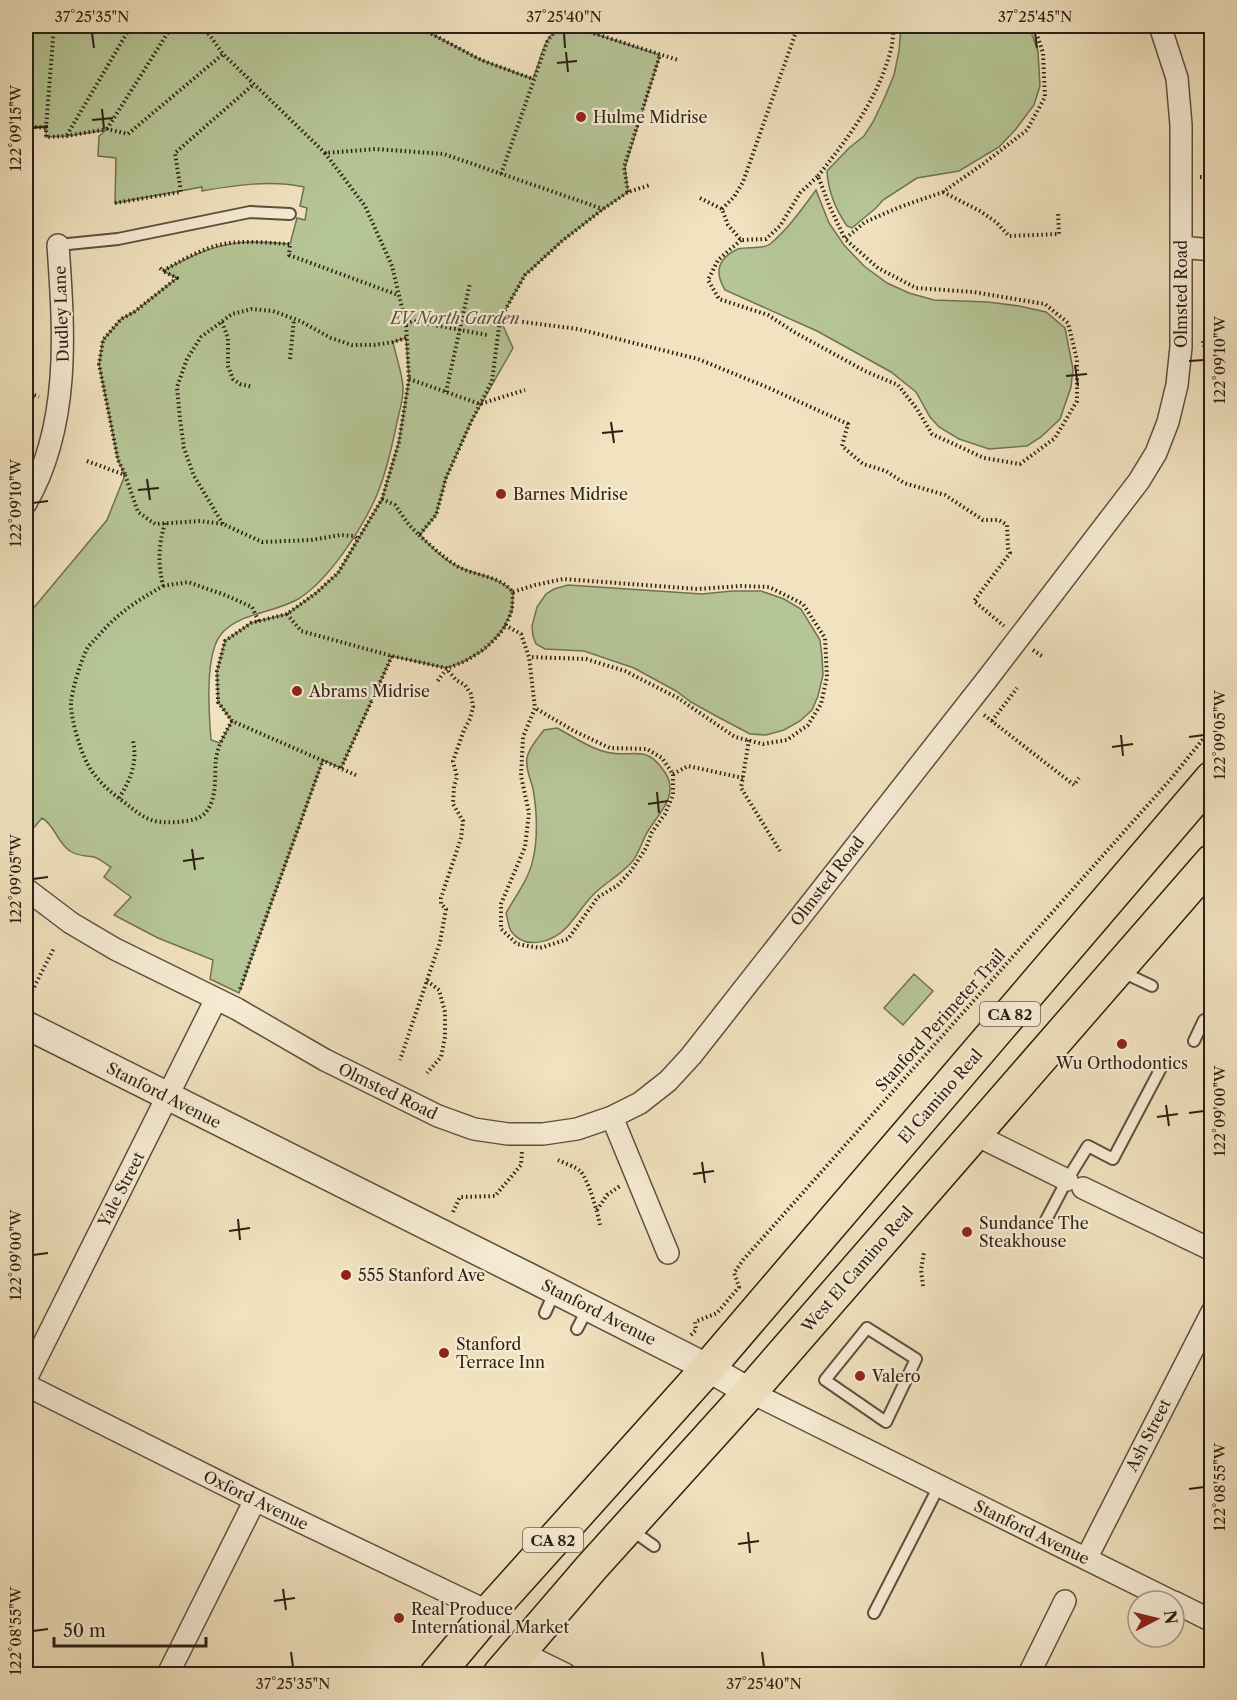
<svg xmlns="http://www.w3.org/2000/svg" width="1237" height="1700" viewBox="0 0 1237 1700" font-family="'Libre Caslon Text',serif">
<style>
.green{fill:#b6c596;stroke:#707254;stroke-width:1.5;fill-rule:evenodd}
.lines{fill:none;stroke-linecap:round;stroke-linejoin:round}
.service-casing{stroke:#5d503e;stroke-width:14}
.minor-casing{stroke:#5d503e;stroke-width:24}
.tertiary-casing{stroke:#5d503e;stroke-width:30}
.primary-casing{stroke:#2b1f13;stroke-width:36}
.path{stroke:#2b1f13;stroke-width:4;stroke-dasharray:1.5 3;stroke-linecap:butt}
.service{stroke:#f7edd6;stroke-width:10}
.minor{stroke:#f7edd6;stroke-width:21}
.tertiary{stroke:#f7edd6;stroke-width:27}
.primary{stroke:#f2e3c0;stroke-width:33}
.ticks{fill:none;stroke:#2b1f13;stroke-width:2}
.poi-dot{fill:#8f2418;stroke:#f7edd6;stroke-width:2}
.labels{text-anchor:middle;dominant-baseline:central;stroke-width:4.5;stroke-linejoin:round;paint-order:stroke}
.shield{fill:#f7edd6;stroke:#685d4e;stroke-width:1.5}
.shield-label{font-size:15px;font-weight:bold;fill:#2b1f13}
.poi-label{font-size:16px;fill:#2b1f13;stroke:#f7edd6;text-anchor:start}
.street-label{font-size:16px;fill:#2b1f13;stroke:#f7edd6}
.park-label{font-size:16px;font-style:italic;fill:#55513a;stroke:#f7edd6}
.neatline{fill:none;stroke:#2b1f13;stroke-width:2}
.ticks-label{font-size:15px;text-anchor:middle;fill:#2b1f13}
</style>
<rect width="100%" height="100%" fill="#f2e3c0"/>
<filter id="stains"><feTurbulence type="fractalNoise" baseFrequency=".00333" numOctaves="4"/><feColorMatrix values="0 0 0 0 .2 0 0 0 0 .09 0 0 0 0 .02 0 0 0 .5 -.17"/></filter>
<radialGradient id="worn" r=".72"><stop offset=".6" stop-color="#630" stop-opacity="0"/><stop offset="1" stop-color="#630" stop-opacity=".3"/></radialGradient>
<path class="green" d="M26,26H410L430,33L481,60L533,79C540,63 543,33 563,27C568,26 573,28 577,28L660,55L625,167L628,192L603,209L562,241L525,275L500,319L513,348L471,422L446,478L436,515L420,535C431,547 446,562 461,568C480,576 499,577 513,592L512,611L501,632L484,650L463,662L446,668L392,656L341,768L323,760L239,993L210,979L213,960L158,938L114,915L131,897L104,877L111,867C106,864 100,859 94,857C86,855 79,857 70,851C57,843 55,825 42,818L26,837V617L107,520L125,475L118,460L99,364L103,340L121,319L134,312L177,278L163,271C192,255 219,242 252,242C265,242 278,243 290,244L297,218L305,220L307,208L300,206L304,187C271,180 235,185 202,191V187L115,203L116,158L98,156L99,136L106,130L67,136L46,137V128L26,126ZM406,338L409,379L399,441L382,499L338,573L316,593L287,614L251,623L225,641L217,671L218,702L232,721L220,743L211,740C209,714 204,653 222,633C241,612 276,613 300,598C330,578 361,530 376,497C386,474 392,447 397,422C399,412 404,398 403,387C402,372 396,357 393,342Z
M901,26H1029L1038,51L1040,86L1034,105L1016,129L999,147L959,171L917,178L883,200L876,208L852,228L847,226C836,210 828,191 827,171L849,148L864,136L873,122L884,99L894,75L899,51Z
M816,190L829,223L844,245L864,266L887,283L909,293L934,300L988,302L1019,306L1046,312L1065,328L1073,369L1071,387L1060,419L1041,437L1027,446L989,449L959,439L939,427L930,417L916,392L891,372L817,331L725,290C714,272 718,258 738,249C748,246 763,250 770,244C788,229 802,209 816,190Z
M568,585L702,594L732,591H761L784,599L801,609L820,640L822,657L823,675L818,696L812,710L800,721L784,730L766,735L750,734L716,716L691,702L676,691L634,668L584,651L545,649L536,644L533,636L532,626L537,607L546,594L554,589Z
M557,728C573,736 588,748 606,752C634,759 646,742 666,774C679,796 658,814 648,831C642,840 639,855 631,863C621,874 607,882 596,892C585,902 577,916 567,927C553,942 525,951 511,931C508,926 508,919 506,913C515,897 530,877 533,859C538,839 537,810 533,789C531,779 525,769 527,758C529,747 538,738 544,730Z
M914,974L933,991L903,1025L884,1008Z"/>
<g class="lines">
<defs>
<path id="service" d="M58,245L118,239L250,212L290,214
M1120,971L1152,986
M1194,1041L1204,1020
M1046,1220L1067,1180L1088,1146L1113,1159L1162,1066
M545,1313L555,1291
M867,1328L916,1359L886,1422L825,1380Z
M577,1329L588,1308
M630,1529L654,1546
M874,1613L939,1486"/>
<path id="minor" d="M1181,247L1212,250
M26,503C71,425 64,331 58,245
M26,889L71,923L115,949L237,1009L325,1060L438,1116L474,1129L508,1134H543L577,1129L612,1117L640,1103L668,1081L691,1056L988,678L1139,481L1156,453L1168,422L1177,385L1181,347V125L1177,78L1160,26
M612,1117L668,1253
M974,1134L1067,1180
M1083,1188L1212,1250
M26,1379L216,999
M26,1385L255,1500L489,1612
M750,1392L1171,1601
M1086,1559L1212,1312
M1174,1602L1212,1621
M520,1652L565,1674
M168,1674L255,1500
M1029,1674L1065,1601"/>
<path id="tertiary" d="M26,1025L531,1278L708,1368L750,1392"/>
<path id="primary" d="M437,1674L489,1612L708,1368L1212,778
M500,1674L591,1568L750,1392L1212,861"/>
</defs>
<use href="#service" class="service-casing"/>
<use href="#minor" class="minor-casing"/>
<use href="#tertiary" class="tertiary-casing"/>
<use href="#primary" class="primary-casing"/>
<path class="path" d="M203,26L223,54L325,153L376,149L444,154L603,209
M410,26L430,33L481,60L533,79
M26,126L46,128V137L67,136L107,129L128,134L223,54
M46,128L54,26
M107,129L172,26
M67,135L131,26
M325,153L365,206L392,266L406,324L409,379L399,442L382,499L338,573L316,593L287,614L251,623L225,641L217,671L218,702L232,721L358,776
M501,174L547,42C556,28 561,26 577,28L678,60
M818,176C848,138 877,100 890,53C893,44 893,34 894,26
M1200,177H1212
M628,192L624,167L660,55
M943,192L980,211L996,222L1009,236L1059,234L1058,213
M700,198L722,209L728,225L741,240L766,239L780,226L800,193L818,176L829,205L845,239L865,222L900,207L943,192L983,164L1027,130L1045,97L1043,53L1034,26
M115,203L181,192L175,153L254,84
M722,209L734,197L743,182L798,26
M741,240L718,260L708,280L719,299L768,315L794,332L865,371L898,385L917,409L932,434L984,458L1020,464L1055,438L1077,401V360L1068,323L1045,304L973,292L916,288L878,268L845,239
M160,268L163,271C180,261 196,252 215,246C239,239 266,243 290,244L289,255L398,295
M500,319L578,329L698,359L769,388L848,424L842,446L863,464L886,471L904,483L945,495L983,520H999L1007,525L1008,548L1010,553L974,601L1004,626
M222,322L228,338V366L233,379L240,384L253,387
M406,324L413,321L487,335
M1203,341L1212,383
M290,359L294,319
M409,379L480,404L525,390
M26,392L39,397
M446,392L470,283
M87,461L125,475L138,512L155,524L200,521L223,524L262,542L311,540L341,535L354,536L358,539
M125,474L118,460L99,364L103,340L121,319L134,312L177,278L163,271
M382,499L395,505L409,525L419,535L436,515L446,478L471,422L492,381L500,319L525,275L562,241L603,209L628,192L650,185
M165,523C158,547 158,562 163,586C138,600 118,613 99,635C95,640 90,644 87,649C80,663 73,687 71,702C70,716 80,750 87,763C95,779 110,792 124,802C144,818 151,824 177,822C187,821 200,820 206,812C218,797 214,775 216,759C218,745 225,733 232,721
M223,524L194,476L184,448L180,419L177,387L187,359L201,337L232,314L252,309L273,311L300,321L331,338L352,345H374L393,342L406,338
M419,535C431,546 443,557 457,566C476,577 497,574 513,592C512,598 513,606 511,612C505,634 486,649 467,660C449,669 449,664 437,682
M163,586L188,582L225,595L252,607L259,622
M513,592L535,585L563,579L698,589L741,586L769,587L803,604L825,638L827,677L821,704L808,725L787,740L763,744L735,737L678,698L625,671L586,659L529,657
M287,614L301,631L392,656L446,668L456,680L465,685L471,694L473,707L470,719L464,730L453,761L457,777L454,786L453,804L463,821L461,838L441,898V904L446,909L440,942L400,1060
M505,625L521,634L529,657L535,708L523,737L521,776L529,813L525,847L501,904V929L517,944L540,948L568,939L598,897L617,886L631,871L646,848L652,832L665,814L673,795V774L662,758L647,749L610,748L574,731L535,708
M1033,650L1042,656
M984,715L1074,785L1079,778
M992,721L1017,688
M749,740L741,788L780,851
M341,768L392,656
M673,774L688,766L743,778
M119,798C130,781 138,762 133,741
M427,981L439,990L445,1012V1037L441,1057L427,1073
M240,989L323,760
M28,999L54,948
M558,1160C564,1163 576,1167 580,1171C588,1178 598,1214 600,1225
M597,1210L607,1195L620,1186
M453,1212L460,1197L495,1196L521,1165L522,1152
M923,1286L921,1270L924,1252
M691,1335L696,1330L695,1322L717,1313L739,1287L734,1273L743,1260L1170,780L1212,728"/>
<use href="#service" class="service"/>
<use href="#minor" class="minor"/>
<use href="#tertiary" class="tertiary"/>
<use href="#primary" class="primary"/>
</g>
<path class="ticks" d="M92,33L94,48M564,33L565,48M1035,33L1037,48M566,52L568,72M557,63L577,61M102,109L104,129M92,120L113,118M33,128L48,126M1189,361L1204,360M1075,365L1078,386M1066,376L1087,374M611,422L614,443M602,433L623,431M147,479L150,500M138,490L159,488M33,503L48,501M1121,735L1123,756M1189,737L1204,735M1112,747L1133,744M657,792L659,813M648,804L668,801M192,849L195,870M183,861L204,858M33,879L48,877M1166,1105L1169,1126M1189,1113L1204,1111M1157,1117L1178,1114M702,1162L705,1183M693,1174L714,1171M238,1219L240,1240M229,1231L250,1228M33,1255L48,1253M1189,1489L1204,1487M748,1532L750,1553M738,1544L759,1541M283,1589L286,1610M274,1601L295,1598M33,1631L48,1629M291,1652L293,1667M762,1652L764,1667"/>
<g class="poi-dot">
<circle cx="581" cy="117" r="6"/>
<circle cx="501" cy="494" r="6"/>
<circle cx="297" cy="691" r="6"/>
<circle cx="1122" cy="1044" r="6"/>
<circle cx="967" cy="1232" r="6"/>
<circle cx="346" cy="1275" r="6"/>
<circle cx="444" cy="1353" r="6"/>
<circle cx="860" cy="1376" r="6"/>
<circle cx="399" cy="1618" r="6"/>
</g>
<g class="labels">
<g class="shield">
<rect x="980" y="1002" width="60" height="24" rx="4.5"/>
<rect x="523" y="1528" width="60" height="24" rx="4.5"/>
</g>
<g class="shield-label">
<text x="1010" y="1014">CA 82</text>
<text x="553" y="1540">CA 82</text>
</g>
<g class="poi-label">
<text x="593" y="117">Hulme Midrise</text>
<text x="513" y="494">Barnes Midrise</text>
<text x="309" y="691">Abrams Midrise</text>
<text x="1122" y="1063" text-anchor="middle">Wu Orthodontics</text>
<text x="979" y="1223">Sundance The<tspan x="979" dy="18">Steakhouse</tspan></text>
<text x="358" y="1275">555 Stanford Ave</text>
<text x="456" y="1344">Stanford<tspan x="456" dy="18">Terrace Inn</tspan></text>
<text x="872" y="1376">Valero</text>
<text x="411" y="1609">Real Produce<tspan x="411" dy="18">International Market</tspan></text>
</g>
<g class="street-label">
<text transform="translate(1181 294) rotate(-90)">Olmsted Road</text>
<text transform="translate(61 314) rotate(-92)">Dudley Lane</text>
<text transform="translate(827 881) rotate(-52)">Olmsted Road</text>
<text transform="translate(940 1020) rotate(-48)">Stanford Perimeter Trail</text>
<text transform="translate(388 1091) rotate(26)">Olmsted Road</text>
<text transform="translate(164 1095) rotate(27)">Stanford Avenue</text>
<text transform="translate(940 1096) rotate(-49)">El Camino Real</text>
<text transform="translate(121 1189) rotate(-63)">Yale Street</text>
<text transform="translate(857 1269) rotate(-49)">West El Camino Real</text>
<text transform="translate(599 1312) rotate(27)">Stanford Avenue</text>
<text transform="translate(1148 1435) rotate(-63)">Ash Street</text>
<text transform="translate(256 1500) rotate(26)">Oxford Avenue</text>
<text transform="translate(1032 1532) rotate(26)">Stanford Avenue</text>
</g>
<g class="park-label">
<text x="455" y="318">EV North Garden</text>
</g>
</g>
<rect width="1237" height="1700" fill="none" stroke="#f2e3c0" stroke-width="66"/>
<g transform="translate(1156 1619) rotate(83)"><circle r="28" fill="#f7edd6" stroke="#a59b88" stroke-width="1.5"/>
<path d="M0-4.5L10 22L0 15L-10 22Z" fill="#8f2418"/>
<text y="-9" font-size="16" font-weight="bold" text-anchor="middle" fill="#2b1f13">N</text>
</g>
<path d="M54 1637v9h152v-9" fill="none" stroke="#2b1f13" stroke-width="3"/>
<text x="63" y="1637" font-size="18" fill="#2b1f13" stroke="#f7edd6" stroke-width="4.5" paint-order="stroke">50 m</text>
<rect x="33" y="33" width="1171" height="1634" class="neatline"/>
<g class="ticks-label">
<text x="92" y="22">37°25'35"N</text>
<text x="564" y="22">37°25'40"N</text>
<text x="1035" y="22">37°25'45"N</text>
<text transform="translate(16 128) rotate(-90)" y="5">122°09'15"W</text>
<text transform="translate(1220 360) rotate(-90)" y="5">122°09'10"W</text>
<text transform="translate(16 503) rotate(-90)" y="5">122°09'10"W</text>
<text transform="translate(1220 735) rotate(-90)" y="5">122°09'05"W</text>
<text transform="translate(16 879) rotate(-90)" y="5">122°09'05"W</text>
<text transform="translate(1220 1111) rotate(-90)" y="5">122°09'00"W</text>
<text transform="translate(16 1255) rotate(-90)" y="5">122°09'00"W</text>
<text transform="translate(1220 1487) rotate(-90)" y="5">122°08'55"W</text>
<text transform="translate(16 1631) rotate(-90)" y="5">122°08'55"W</text>
<text x="293" y="1689">37°25'35"N</text>
<text x="764" y="1689">37°25'40"N</text>
</g>
<rect width="100%" height="100%" filter="url(#stains)"/>
<rect width="100%" height="100%" fill="url(#worn)"/>
</svg>
